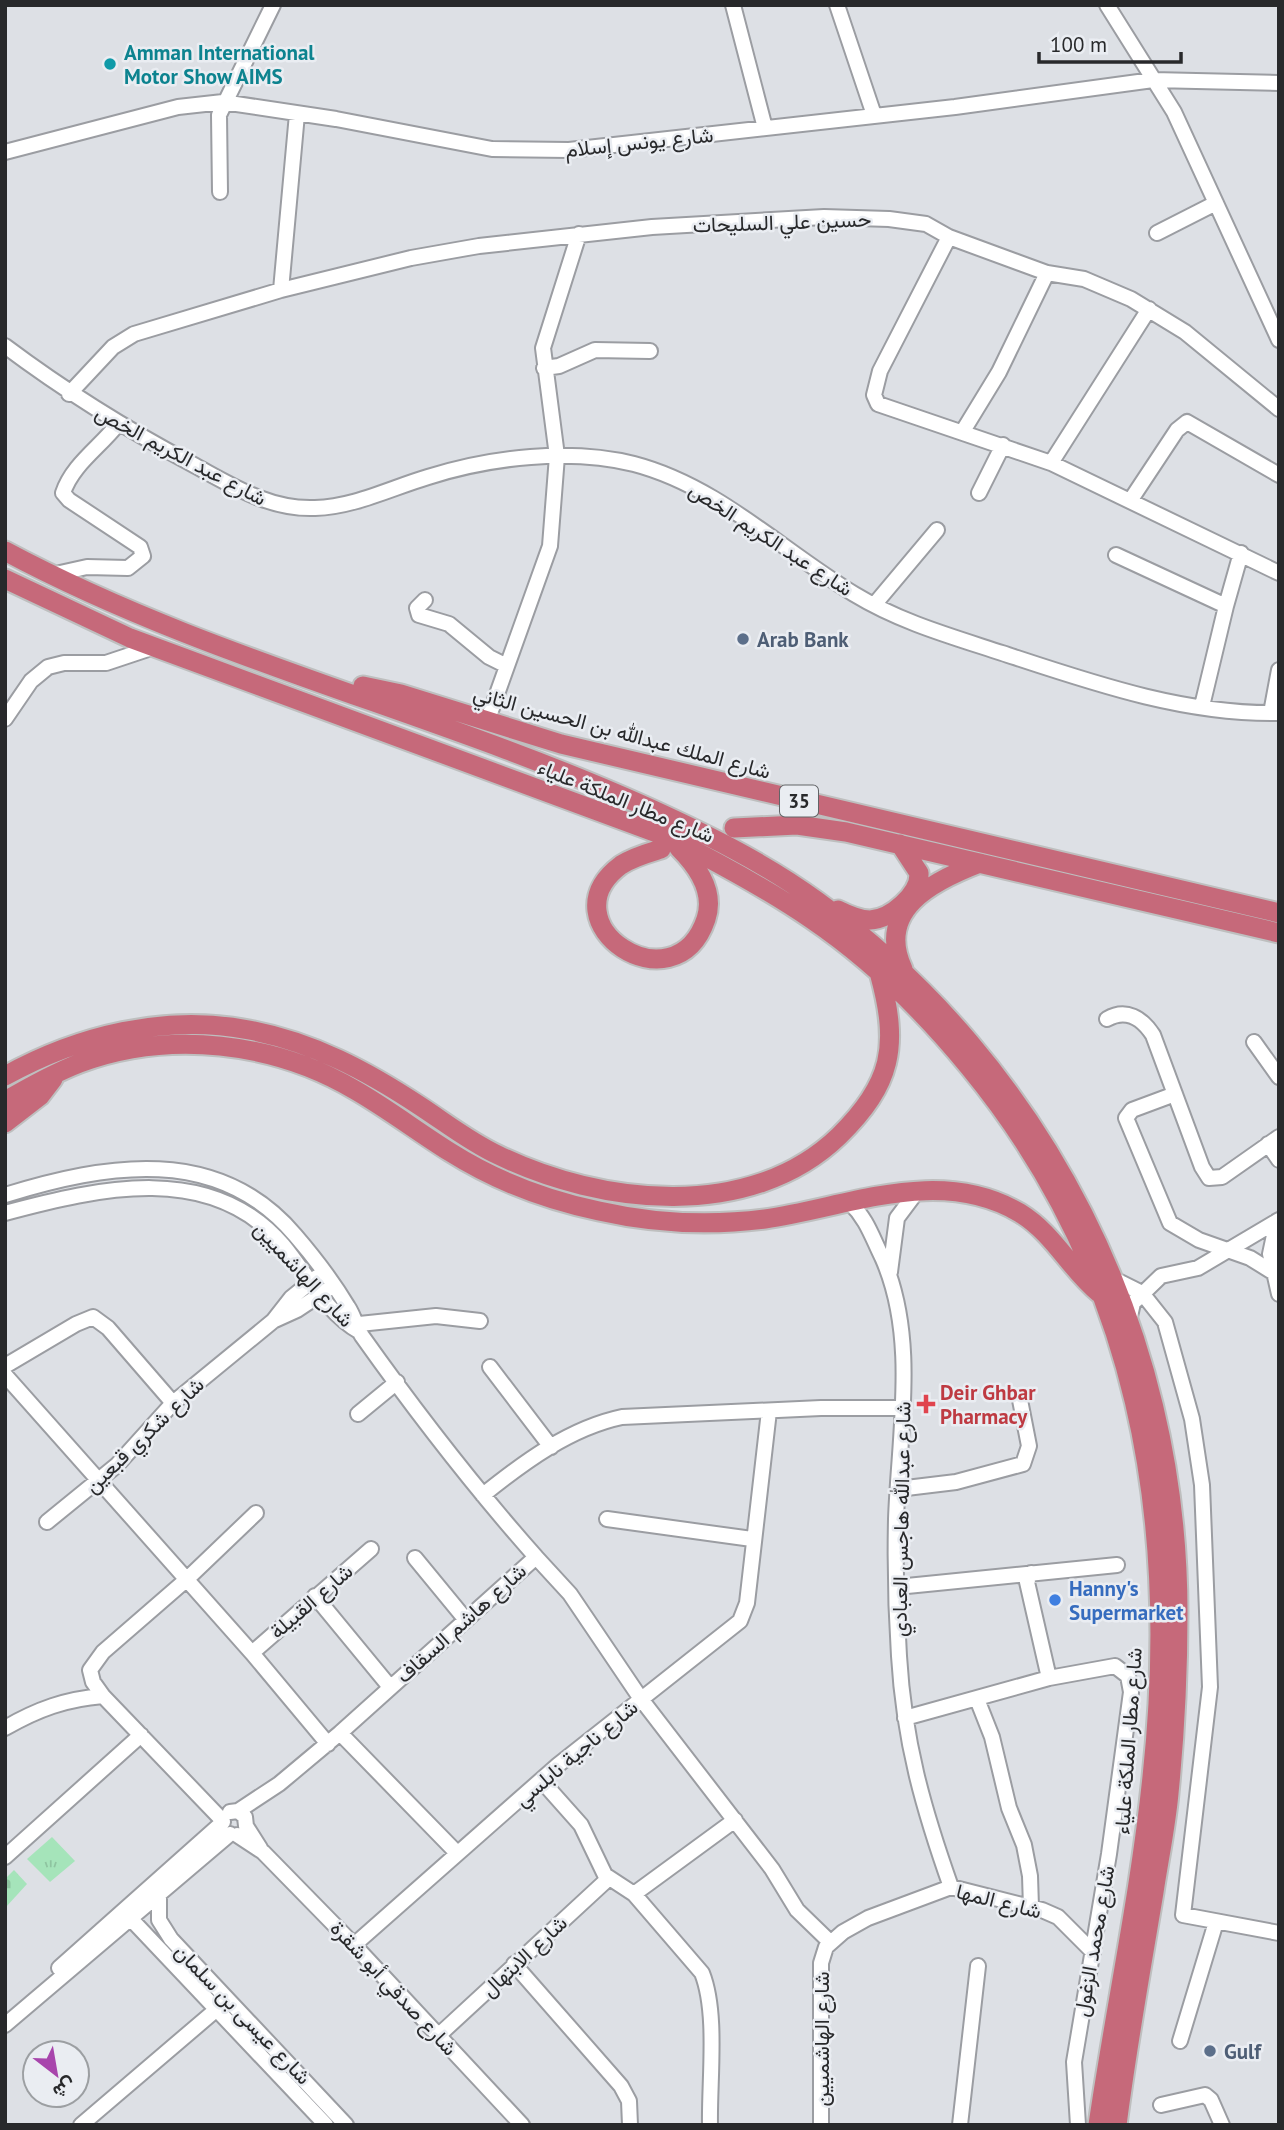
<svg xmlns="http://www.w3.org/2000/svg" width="1284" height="2130" viewBox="0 0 1284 2130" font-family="'PT Sans',Vazirmatn,sans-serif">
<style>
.cemetery{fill:url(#cemetery-stones)}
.park{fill:url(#park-tufts)}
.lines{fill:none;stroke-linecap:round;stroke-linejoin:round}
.minor-casing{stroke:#9b9da2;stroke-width:18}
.highway-casing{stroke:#bebfbf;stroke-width:23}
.minor{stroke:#fff;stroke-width:14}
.highway{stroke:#c6697a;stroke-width:19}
.culture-dot{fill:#0f9aa8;stroke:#eaedf2;stroke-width:2.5}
.service-dot{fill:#5c6f8a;stroke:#eaedf2;stroke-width:2.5}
.health-dot{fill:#e0444e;stroke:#eaedf2;stroke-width:2.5}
.shop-dot{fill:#3f7fe0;stroke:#eaedf2;stroke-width:2.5}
.labels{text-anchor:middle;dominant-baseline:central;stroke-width:5;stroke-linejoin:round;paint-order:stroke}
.shield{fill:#eaedf2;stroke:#626467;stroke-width:2}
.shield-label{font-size:19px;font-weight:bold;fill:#28292b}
.culture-label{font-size:21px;font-weight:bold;fill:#0d838f;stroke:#eaedf2;text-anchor:start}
.street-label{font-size:21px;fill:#28292b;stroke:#eaedf2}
.service-label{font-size:21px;font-weight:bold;fill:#4e5e75;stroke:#eaedf2;text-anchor:start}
.health-label{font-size:21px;font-weight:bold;fill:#be3a42;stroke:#eaedf2;text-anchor:start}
.shop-label{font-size:21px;font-weight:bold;fill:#366cbe;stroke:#eaedf2;text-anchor:start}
</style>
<defs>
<pattern id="cemetery-stones" width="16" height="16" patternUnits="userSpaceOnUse" patternTransform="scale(1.75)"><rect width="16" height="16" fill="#a5e4ba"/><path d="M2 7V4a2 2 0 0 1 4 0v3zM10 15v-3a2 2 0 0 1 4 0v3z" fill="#8ec4a0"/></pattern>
<pattern id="park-tufts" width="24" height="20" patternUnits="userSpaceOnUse" patternTransform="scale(1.75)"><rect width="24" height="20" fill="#a5e4ba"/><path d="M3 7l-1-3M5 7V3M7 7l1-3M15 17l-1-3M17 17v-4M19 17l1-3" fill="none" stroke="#8ec4a0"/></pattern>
</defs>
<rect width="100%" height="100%" fill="#dde0e5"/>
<path class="cemetery" d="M14,1870L27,1884L6,1907L5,1879Z"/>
<path class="park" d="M52,1837L75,1861L50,1882L27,1859Z"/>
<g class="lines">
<defs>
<path id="minor" d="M733,5L765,128
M837,5L874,115
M1107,5L1174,112L1279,340
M5,152L178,107L223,102L336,119L492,149L569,150L955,107L1153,80L1279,83
M220,192L219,115L273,5
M1157,233L1216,203
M949,237L880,371L874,395L878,404L1051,463L1279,573
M281,290L297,114
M5,346C65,391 126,429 192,464C231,485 269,510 315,508C354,507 391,488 428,477C491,457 570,448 634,464C718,486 781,550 854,594C900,622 950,636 1002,653C1090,682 1184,715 1279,713
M544,368L559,366L595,350L650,351
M69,394L113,347L134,334L281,290L411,258L479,246L652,227L824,217L889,219L926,224L949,237L1047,273L1084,279L1131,299L1185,332L1279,409
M963,431L999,372L1047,273
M1051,463L1149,309
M979,493L1003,445
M1130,501L1177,430L1187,422L1279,475
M1116,555L1226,606L1241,553
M51,575L87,567L128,568L143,556L140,547L69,500L63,493C72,465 100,447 117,425
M425,600L417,608L419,615L449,624L489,657L507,666
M874,605L937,530
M1202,706L1226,606
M1271,713L1279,670
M5,719L31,681L48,667L64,663H106L154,647
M487,722L550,546L557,456L543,348L579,234
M1107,1019C1126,1008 1142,1018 1153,1035L1202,1167L1209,1178L1222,1177L1279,1137
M1254,1042L1279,1077
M1175,1094L1132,1110L1126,1118L1170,1223L1199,1240L1250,1258L1271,1271
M1268,1144L1279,1160
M5,1195C106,1164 218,1144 295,1235C314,1257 333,1282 348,1307C354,1316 356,1327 362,1336C416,1412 474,1487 536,1557L340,1733L279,1784L238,1811
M850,1203C867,1219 872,1237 882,1257C918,1337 899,1433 896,1519C895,1564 896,1611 899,1656C904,1741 923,1808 951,1887
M5,1213C99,1188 211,1161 283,1245C308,1275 325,1312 360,1332
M1277,1221L1270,1254L1279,1294
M890,1272L897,1218L918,1190
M1114,1279L1142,1293L1165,1322L1192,1419L1202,1485L1210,1687L1183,1915L1279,1933
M275,1320L297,1310L327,1290
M1129,1321L1133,1303L1161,1276L1198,1268L1279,1220
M350,1325L436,1316L480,1321
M5,1366L76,1324L93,1317L108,1328L173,1403
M490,1367L551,1447
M5,1375L252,1653L328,1744
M358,1414L397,1382
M898,1489L956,1482L1023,1464L1029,1446L1020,1400
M483,1495C524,1462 570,1428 622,1417L821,1408H902
M607,1519L752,1539
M47,1522L117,1465L173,1403L273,1321L291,1298L317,1277
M536,1557L570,1594L641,1699L772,1869L797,1910L830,1942
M415,1558L466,1620
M1031,1573L1027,1582L1049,1678
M897,1587L1117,1565
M315,1596L390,1687
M252,1653L371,1549
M977,1699L992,1737L1009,1808L1024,1845L1030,1876L1031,1907
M905,1718L1049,1678L1115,1666L1128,1676L1131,1692L1109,1854L1074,2062L1078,2125
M5,1728C38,1709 66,1699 103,1696
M340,1733L457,1853
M541,1780L581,1825L605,1875L634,1894L702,1973C718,2013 709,2081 710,2125
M230,1812L238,1811L245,1817L246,1826L260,1848
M223,1821L103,1696L93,1682L90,1670L103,1652L186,1580L256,1513
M237,1835L263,1852L354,1945L522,2125
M5,1857L141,1735
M159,1894V1920L171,1939L346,2125
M634,1894L735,1820
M131,1919L326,2125
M354,1945L558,1765L740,1621L747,1603L769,1411
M514,1964L621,2086L629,2101L630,2125
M59,1968L223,1822
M5,2025L230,1834
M439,2035L609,1878
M1180,2041L1216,1922
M1161,2105L1205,2095L1211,2100L1222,2125
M81,2125L224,2003
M821,2125V1963L826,1947L843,1932L868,1918L951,1887L1042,1910L1058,1917L1093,1952
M960,2125L978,1966"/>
<path id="highway" d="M5,551C207,659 432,711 640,804C700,831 764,862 817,901C1045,1066 1178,1332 1178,1613C1178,1673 1175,1733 1169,1793C1166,1826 1159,1859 1154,1892C1141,1970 1127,2047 1117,2125
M5,579L130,638L668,837C717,862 766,888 811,919C870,959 924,1012 969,1067C1138,1272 1180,1518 1152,1777C1140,1894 1115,2009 1098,2125
M363,686L401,694L561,744L1279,913
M734,828L797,825L846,832L1279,933
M661,849C648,853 633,857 621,865C543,923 675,1011 706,919C715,892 697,866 679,848
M838,910C848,915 859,920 870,920C891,919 920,894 919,873L900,844
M903,969C875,910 933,881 980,863
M5,1076C79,1035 165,1014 249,1030C313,1042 367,1071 420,1106C446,1123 470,1142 498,1155C601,1205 750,1222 839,1136C892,1084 899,1046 880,976
M5,1101C29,1087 54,1073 80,1063C169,1030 274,1042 355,1090C388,1109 418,1132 450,1152C496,1181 546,1200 599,1211C652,1223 710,1226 765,1219C849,1207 939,1165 1020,1213C1054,1234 1069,1268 1099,1293
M5,1123L40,1096L53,1079"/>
</defs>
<use href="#minor" class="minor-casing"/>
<use href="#highway" class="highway-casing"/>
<use href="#minor" class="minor"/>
<use href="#highway" class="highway"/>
</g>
<circle class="culture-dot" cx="110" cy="64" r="7"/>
<g class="service-dot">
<circle cx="743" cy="639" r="7"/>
<circle cx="1210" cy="2051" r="7"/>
</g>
<path class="health-dot" d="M922.5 1393.5h7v7h7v7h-7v7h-7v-7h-7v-7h7z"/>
<circle class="shop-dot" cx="1055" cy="1600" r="7"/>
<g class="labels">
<rect class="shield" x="780" y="785.5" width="38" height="31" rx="5"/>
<g class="shield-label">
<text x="799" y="801">35</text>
</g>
<g class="culture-label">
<text x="124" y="52">Amman International<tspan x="124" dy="24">Motor Show AIMS</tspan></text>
</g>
<g class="street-label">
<text transform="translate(639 142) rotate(-6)">شارع يونس إسلام</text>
<text transform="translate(782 222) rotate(-2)">حسين علي السليحات</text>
<text transform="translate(181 455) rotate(28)">شارع عبد الكريم الخص</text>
<text transform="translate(771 539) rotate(33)">شارع عبد الكريم الخص</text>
<text transform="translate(622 732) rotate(15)">شارع الملك عبدالله بن الحسين الثاني</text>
<text transform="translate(626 801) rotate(22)">شارع مطار الملكة علياء</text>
<text transform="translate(304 1274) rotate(47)">شارع الهاشميين</text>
<text transform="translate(144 1435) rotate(-44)">شارع شكري قبعين</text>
<text transform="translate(901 1519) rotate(-89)">شارع عبدالله هاجس العبادي</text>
<text transform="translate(311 1601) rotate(-41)">شارع القبيلة</text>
<text transform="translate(461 1623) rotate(-42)">شارع هاشم السقاف</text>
<text transform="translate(1128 1741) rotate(-86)">شارع مطار الملكة علياء</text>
<text transform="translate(576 1753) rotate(-40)">شارع ناجية نابلسي</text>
<text transform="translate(999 1901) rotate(14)">شارع المها</text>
<text transform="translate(1094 1941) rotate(-80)">شارع محمد الزغول</text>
<text transform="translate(524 1956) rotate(-43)">شارع الابتهال</text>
<text transform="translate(394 1988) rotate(47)">شارع صدقي أبو شقرة</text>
<text transform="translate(243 2014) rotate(46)">شارع عيسى بن سلمان</text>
<text transform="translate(821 2039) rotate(-90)">شارع الهاشميين</text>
</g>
<g class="service-label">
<text x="757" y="639">Arab Bank</text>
<text x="1224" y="2051">Gulf</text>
</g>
<g class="health-label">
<text x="940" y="1392">Deir Ghbar<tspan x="940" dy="24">Pharmacy</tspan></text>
</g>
<g class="shop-label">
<text x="1069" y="1588">Hanny's<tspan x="1069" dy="24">Supermarket</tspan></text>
</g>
</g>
<rect width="1284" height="2130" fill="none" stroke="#28292b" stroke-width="14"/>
<g transform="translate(56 2074) rotate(149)"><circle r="33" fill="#eaedf2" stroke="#9c9fa2" stroke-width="2"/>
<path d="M0-5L12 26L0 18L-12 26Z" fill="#a845ac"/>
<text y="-10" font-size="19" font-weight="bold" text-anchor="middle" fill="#28292b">ش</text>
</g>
<path d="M1039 52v10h142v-10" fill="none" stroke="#28292b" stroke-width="3.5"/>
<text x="1050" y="52" font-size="21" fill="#28292b" stroke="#eaedf2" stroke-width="5" paint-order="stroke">100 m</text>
</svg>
